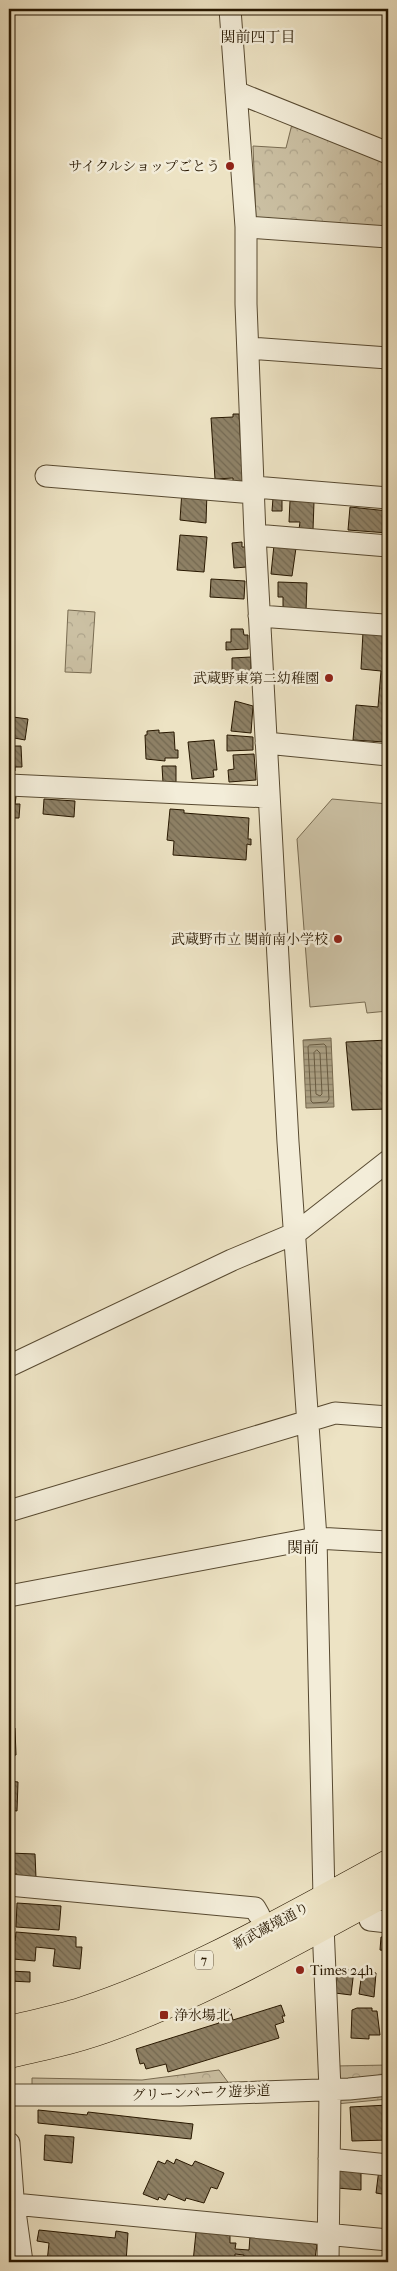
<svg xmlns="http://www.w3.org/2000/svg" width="397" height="2271" viewBox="0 0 397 2271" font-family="'IM FELL French Canon','Noto Serif JP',serif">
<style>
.park{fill:url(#park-crowns);stroke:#796c52}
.garden{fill:#cbc0a3;stroke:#796c52}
.water{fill:url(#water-rules);stroke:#76684d}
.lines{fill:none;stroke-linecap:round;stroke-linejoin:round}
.shore{stroke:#685a40;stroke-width:1}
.building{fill:url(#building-back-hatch);stroke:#271700}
.street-casing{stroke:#584a31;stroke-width:23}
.primary-casing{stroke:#271700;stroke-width:29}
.street{stroke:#f3edd9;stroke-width:21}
.primary{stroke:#ede3c4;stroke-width:28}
.poi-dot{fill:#8f2418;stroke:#f3edd9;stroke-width:2}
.labels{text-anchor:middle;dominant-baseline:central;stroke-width:5;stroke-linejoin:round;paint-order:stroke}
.shield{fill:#f3edd9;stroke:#645741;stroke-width:1}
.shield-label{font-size:12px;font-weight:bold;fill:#271700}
.poi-label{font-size:14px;fill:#271700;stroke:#f3edd9;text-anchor:end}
.street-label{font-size:14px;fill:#271700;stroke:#f3edd9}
.neighbourhood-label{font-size:15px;fill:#271700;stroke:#f3edd9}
.quarter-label{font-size:16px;fill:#271700;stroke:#f3edd9}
</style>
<defs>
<pattern id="park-crowns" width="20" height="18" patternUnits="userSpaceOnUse" patternTransform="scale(1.25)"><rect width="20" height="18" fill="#cbc0a3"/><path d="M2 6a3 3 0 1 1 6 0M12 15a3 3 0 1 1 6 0" fill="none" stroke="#aea48b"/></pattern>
<pattern id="water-rules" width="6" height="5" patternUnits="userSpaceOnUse" patternTransform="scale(1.25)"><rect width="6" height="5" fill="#aa9e81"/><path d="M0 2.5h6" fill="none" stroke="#8a8067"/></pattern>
<pattern id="building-back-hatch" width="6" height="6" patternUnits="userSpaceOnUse" patternTransform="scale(1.25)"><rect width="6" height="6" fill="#8e8166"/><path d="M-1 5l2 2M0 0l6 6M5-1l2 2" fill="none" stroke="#746952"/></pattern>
</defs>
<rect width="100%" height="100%" fill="#ede3c4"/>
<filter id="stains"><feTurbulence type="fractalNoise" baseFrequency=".004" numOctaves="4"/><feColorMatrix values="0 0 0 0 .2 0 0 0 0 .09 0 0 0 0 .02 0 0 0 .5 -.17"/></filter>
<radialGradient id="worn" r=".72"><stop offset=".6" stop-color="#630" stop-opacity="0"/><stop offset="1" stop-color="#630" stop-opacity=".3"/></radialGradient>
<path class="park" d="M292,124L388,164V228L256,220L253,146L286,148Z
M68,610L95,612L91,673L65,672Z
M388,2065V2099L336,2104L335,2066Z
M219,2070L233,2089L32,2102V2078L142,2080Z"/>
<path class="garden" d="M332,799L388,804V1011L367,1013L365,1002L310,1007L297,839Z"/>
<path class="water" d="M331,1038L334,1107L306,1108L303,1040Z"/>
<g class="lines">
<path class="shore" d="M310,1045L324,1044L326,1046L329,1099L327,1102L313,1103L311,1101L308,1047Z
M317,1050L320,1053L322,1094L320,1096L316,1094L314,1053Z"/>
</g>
<path class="building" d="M233,414H239L243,482L233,483V478L215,479L211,418L233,417Z
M182,490L207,492L206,523L180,520Z
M273,498H282V511H272Z
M290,501L314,502L313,530L299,529L300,522H289Z
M350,507L388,511V533L348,530Z
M180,535L207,537L204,572L177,570Z
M242,542V547H246L247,567L234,568L232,543Z
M274,545L296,548L292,576L271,574Z
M211,579L245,581L244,599L210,597Z
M278,582L307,583L306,611L283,610V597H278Z
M231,629H243L244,635H248V649L226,650V642H231Z
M363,632L388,634V716L385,742L353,740L356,705L378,707L381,671L361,669Z
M251,657V680H232V658Z
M235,701L253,706L251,733L231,731Z
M13,717L28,719L25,740L9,737Z
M159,730V733L174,732L175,750H178V758H165V761L146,759L145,735H147V731Z
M227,735L253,737V750L227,751Z
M214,740L217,770H213L214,777L192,779L188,742Z
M9,746H21L22,767H15V771H9Z
M254,754L256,780L229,782L228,770L234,769L233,755Z
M162,766H176V782L163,783Z
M9,796L16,797L15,804H20L19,818H9Z
M44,799L75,801L74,817L43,814Z
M170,809L184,810V813L249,818L248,839H251V845L247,844L246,860L173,855L174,841L167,840Z
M388,1040V1109L352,1110L346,1042Z
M9,1728H15L16,1755L9,1756Z
M9,1781L18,1782L17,1811L9,1810Z
M9,1853L35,1854L36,1878L16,1877L17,1874H9Z
M17,1903L61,1906L59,1930L16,1927Z
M16,1932L76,1937V1947H82L80,1969L53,1966L55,1949L36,1947L35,1961L13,1959L12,1941H15Z
M381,1937H388V1951L380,1950Z
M338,1969L354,1970L351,1995L335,1993Z
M9,1971L30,1972V1982L9,1981Z
M362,1972L376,1973L374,1997L359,1994Z
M281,2005L285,2016H282L284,2022L275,2025L279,2038L168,2072L166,2064L146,2069L144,2063L140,2064L136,2049L219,2023L216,2013L230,2009L233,2020Z
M357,2008H372V2011H377L380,2035H369V2039L351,2038L352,2010Z
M388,2105V2140L352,2141L350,2107Z
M38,2110L87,2115L88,2112L193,2124L191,2139L38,2123Z
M45,2135L74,2137L72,2163L44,2160Z
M176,2159L192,2166L195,2161L224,2173L217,2189L211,2187L204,2203L186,2198L185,2201L168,2194L165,2200L159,2197L158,2200L143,2194L158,2161L165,2164L167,2160L174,2164Z
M361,2165V2190L337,2188L338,2167Z
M379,2169L388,2170V2195L376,2193Z
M39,2230L115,2238L116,2231L128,2233L126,2262H47L49,2243L37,2241Z
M196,2232L230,2235V2243H236L235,2249L249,2250L250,2236L311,2243L317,2245L315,2258L307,2257L306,2262H243L244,2255L235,2254V2262H193Z"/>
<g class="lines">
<defs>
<path id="street" d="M230,9L246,227V304L255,535L288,1142L316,1538L324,1898
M236,92L388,153
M246,227L388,237
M249,348L388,358
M46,476L254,493
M254,487L388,498
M255,535L388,546
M259,616L384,625
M266,743L388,755
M9,785L269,797
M9,1366L232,1260L296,1233L388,1161
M9,1511L335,1413L388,1417
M9,1596L316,1538L388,1542
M9,1885L255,1908L259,1915
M370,1920L388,1922
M323,1926L330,2089L328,2262
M14,2095H180L349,2089L388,2085
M9,2143L13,2197L22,2262
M329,2159L388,2165
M14,2204L388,2240"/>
<path id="primary" d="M9,2030C33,2024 59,2019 83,2011C187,1977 291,1916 388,1864
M9,2054C41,2047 73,2040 104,2029C204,1994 296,1940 388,1891"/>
</defs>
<use href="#street" class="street-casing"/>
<use href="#primary" class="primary-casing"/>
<use href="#street" class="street"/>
<use href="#primary" class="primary"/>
</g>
<g class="poi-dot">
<circle cx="230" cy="166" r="5"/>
<circle cx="329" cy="678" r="5"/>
<circle cx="338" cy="939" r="5"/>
<circle cx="300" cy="1970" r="5"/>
<rect x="159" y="2010" width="10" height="10" rx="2.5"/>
</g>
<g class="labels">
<rect class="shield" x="195" y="1950.5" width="18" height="19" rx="4"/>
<g class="shield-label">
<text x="204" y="1960">7</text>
</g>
<g class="poi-label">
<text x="220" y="166">サイクルショップごとう</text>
<text x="319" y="678">武蔵野東第二幼稚園</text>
<text x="328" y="939">武蔵野市立 関前南小学校</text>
<text x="310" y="1970" text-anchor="start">Times 24h</text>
<text x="174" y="2015" text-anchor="start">浄水場北</text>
</g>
<g class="street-label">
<text transform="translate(271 1926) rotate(-28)">新武蔵境通り</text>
<text transform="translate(201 2093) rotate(-2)">グリーンパーク遊歩道</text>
</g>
<g class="neighbourhood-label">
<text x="258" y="37">関前四丁目</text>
</g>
<g class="quarter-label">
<text x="303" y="1547">関前</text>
</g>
</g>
<rect width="397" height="2271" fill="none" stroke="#ede3c4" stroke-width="30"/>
<rect x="10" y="10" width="377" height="2251" fill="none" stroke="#271700" stroke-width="2.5"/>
<rect x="15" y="15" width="367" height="2241" fill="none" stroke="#271700"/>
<rect width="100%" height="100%" filter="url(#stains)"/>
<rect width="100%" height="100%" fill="url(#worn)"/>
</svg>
